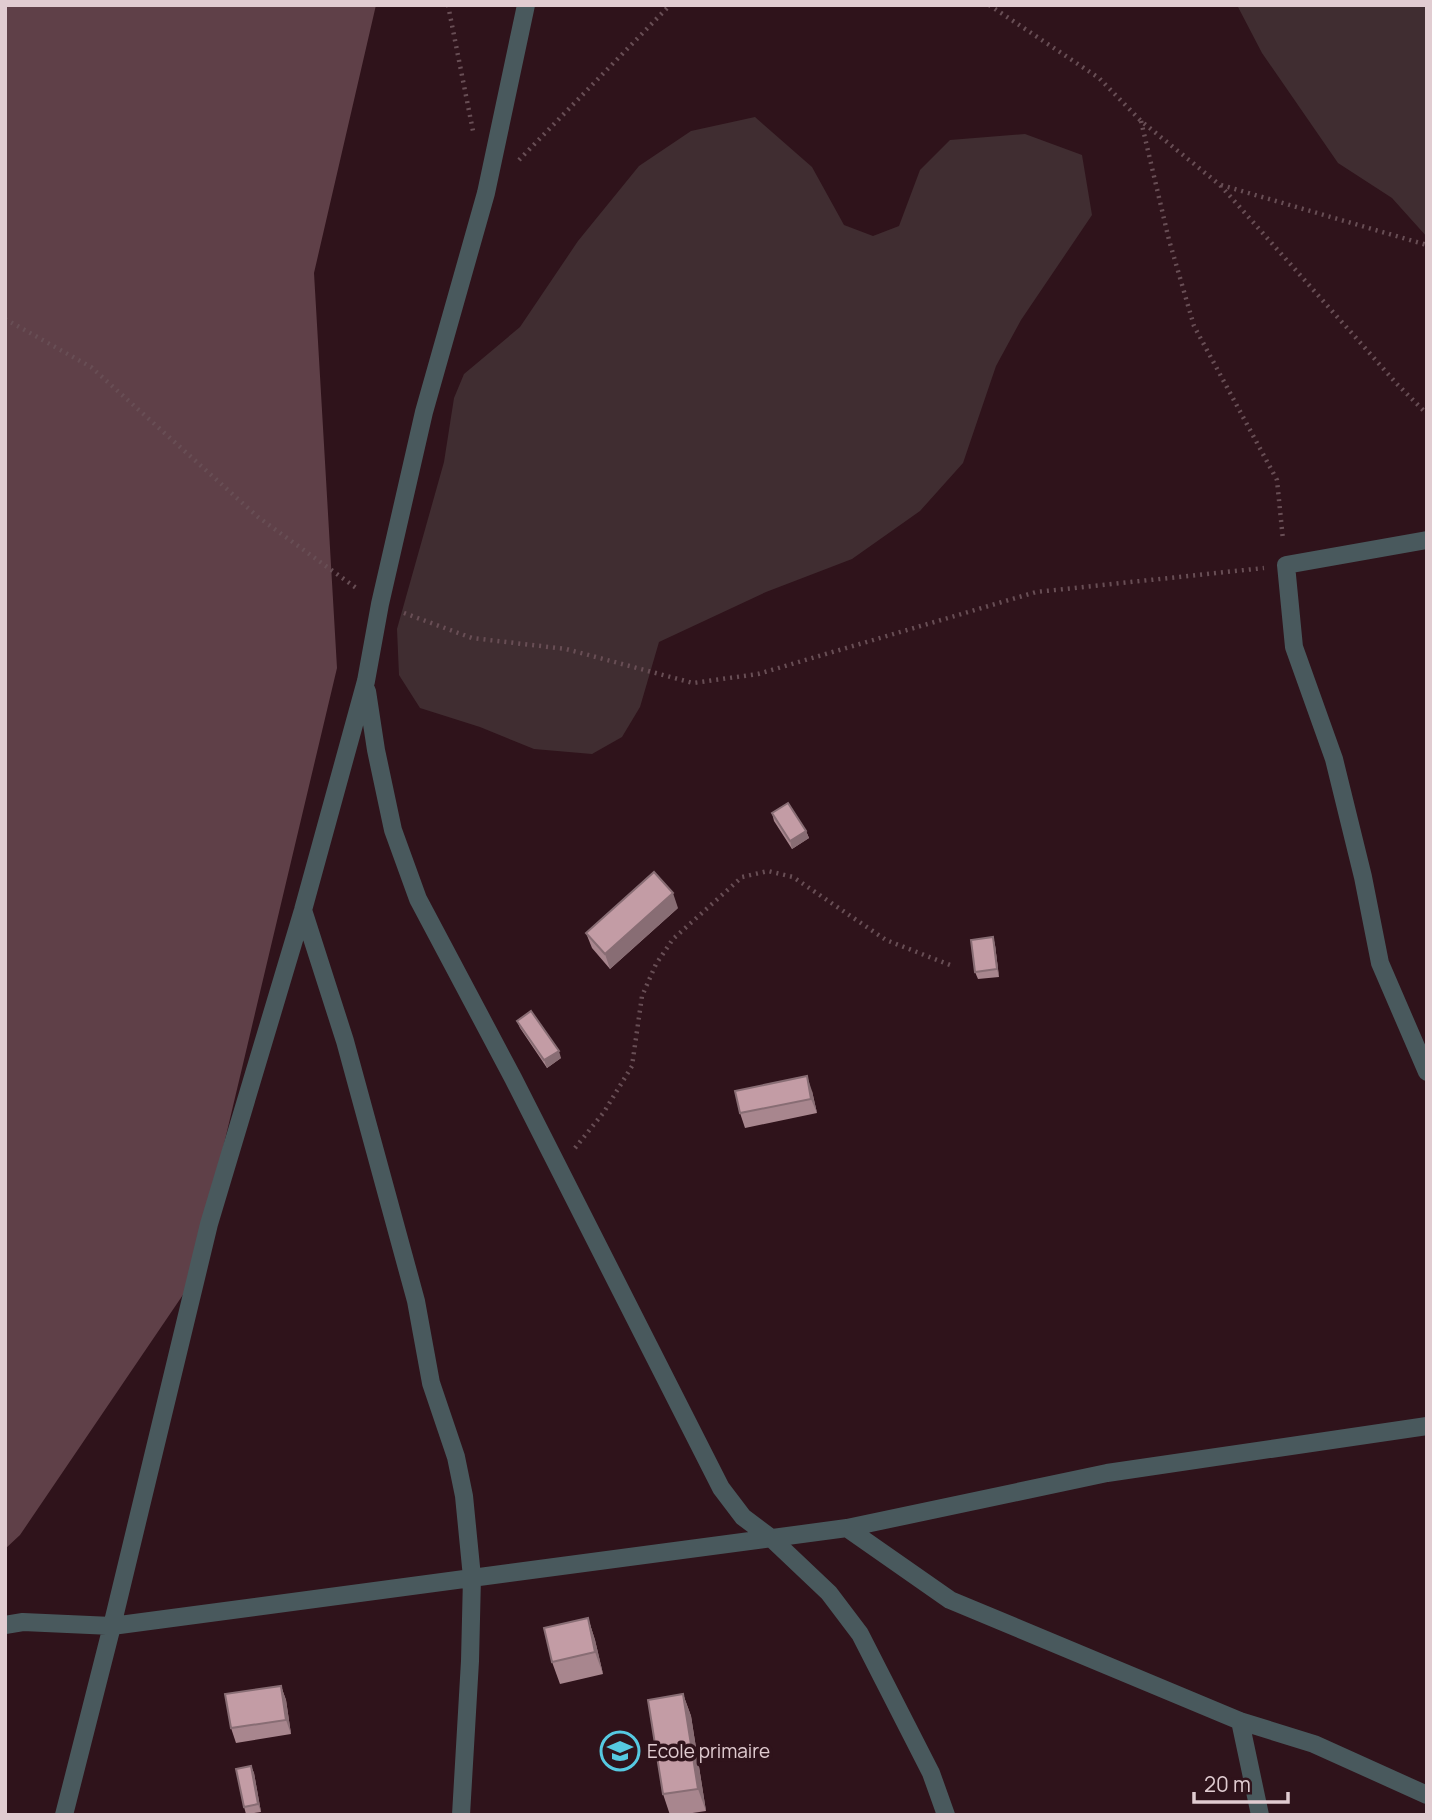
<svg xmlns="http://www.w3.org/2000/svg" width="1432" height="1820" viewBox="0 0 1432 1820" font-family="Manrope,sans-serif">
<style>
.green{fill:#402d31}
.forest{fill:#5f4048}
.lines{fill:none;stroke-linecap:round;stroke-linejoin:round}
.path{stroke:#684e55;stroke-width:4.5;stroke-dasharray:2 5;stroke-linecap:butt}
.minor{stroke:#49595d;stroke-width:18}
.wall{fill:#a8868e}
.shaded-wall{fill:#886d74}
.building{fill:#c39ca5;stroke:#886d74;stroke-width:2}
.labels{text-anchor:middle;dominant-baseline:central;stroke-width:7;stroke-linejoin:round;paint-order:stroke}
.poi-label{font-size:19px;fill:#e1ccd1;stroke:#2f131b;text-anchor:start}
</style>
<rect width="100%" height="100%" fill="#2f131b"/>
<path class="green" d="M1237,5H1427V237L1392,198L1338,163L1262,53Z
M755,117L812,167L844,225L873,236L899,226L920,170L950,140L1025,134L1082,155L1092,215L1021,320L996,366L963,463L920,511L852,559L766,592L659,642L640,707L622,737L592,754L534,749L480,727L420,708L399,675L397,629L444,462L454,398L464,374L520,327L578,241L639,166L691,131Z"/>
<path class="forest" d="M5,5H376L314,273L337,668L191,1283L20,1535L5,1549Z"/>
<g class="lines">
<path class="path" d="M448,5L473,131
M989,5L1099,78L1141,121L1220,185L1397,384L1427,414
M1141,121L1169,240L1194,326L1277,480L1283,540
M519,160L670,5
M1221,185L1427,245
M5,319L91,367L258,517L359,590
M404,613L472,638L566,649L693,683L758,674L1036,592L1264,568
M575,1148L604,1112L632,1066L642,996L656,964L673,939L742,877L768,871L793,877L886,940L950,965"/>
<path class="minor" d="M1427,540L1286,565L1294,647L1334,759L1363,877L1380,963L1427,1072
M367,691L376,750L393,830L418,899L513,1078L721,1488L743,1517L771,1538L829,1593L860,1634L931,1773L946,1815
M303,910L345,1041L416,1301L431,1383L456,1457L464,1496L472,1577L470,1661L461,1815
M847,1528L950,1600L1240,1721L1314,1744L1427,1795
M5,1625L23,1622L112,1626L847,1528L1107,1473L1427,1426
M1240,1721L1260,1815
M64,1815L112,1626L209,1224L303,910L366,681L380,604L424,412L486,193L526,5"/>
</g>
<path class="wall" d="M772,813L806,831L809,838L792,849L774,821Z
M678,908L610,969L592,948L586,933Z
M993,937L995,945L999,977L978,979L975,972Z
M517,1021L561,1058L547,1068L520,1028Z
M812,1091L817,1113L745,1128L740,1113Z
M588,1618L595,1640L603,1674L560,1684L552,1662Z
M281,1686L286,1700L291,1734L236,1743L231,1728Z
M683,1694L691,1716L706,1811L679,1815H670L663,1794Z
M251,1766L254,1773L261,1812L246,1814L244,1807Z"/>
<path class="shaded-wall" d="M806,831L809,838L792,849L790,841Z
M673,893L678,908L610,969L605,954Z
M993,937L995,945L999,977L997,969Z
M559,1051L561,1058L547,1068L544,1060Z
M807,1076L812,1091L817,1113L811,1099Z
M588,1618L595,1640L603,1674L595,1652Z
M281,1686L286,1700L291,1734L286,1720Z
M683,1694L691,1716L706,1811L698,1789Z
M251,1766L254,1773L261,1812L258,1804Z"/>
<path class="building" d="M788,803L806,831L790,841L772,813Z
M654,872L673,893L605,954L586,933Z
M993,937L997,969L975,972L971,940Z
M531,1011L559,1051L544,1060L517,1021Z
M807,1076L811,1099L740,1113L735,1091Z
M588,1618L595,1652L552,1662L544,1628Z
M281,1686L286,1720L231,1728L225,1694Z
M683,1694L698,1789L663,1794L648,1700Z
M251,1766L258,1804L244,1807L236,1769Z"/>
<defs>
<symbol id="school-ring" viewBox="-11 -11 22 22"><circle r="9.5" fill="#2f131b" stroke="#56c9e1" stroke-width="1.5"/><path d="M0-5L7-2L0 1L-7-2ZM-4 1L0 2.5L4 1V4Q0 6-4 4Z" fill="#56c9e1"/></symbol>
</defs>
<g fill-rule="evenodd">
<use href="#school-ring" x="598" y="1729" width="44" height="44"/>
</g>
<g class="labels">
<g class="poi-label">
<text x="647" y="1751">Ecole primaire</text>
</g>
</g>
<rect width="1432" height="1820" fill="none" stroke="#e1ccd1" stroke-width="14"/>
<path d="M1194 1792v10h94v-10" fill="none" stroke="#e1ccd1" stroke-width="3.5"/>
<text x="1204" y="1792" font-size="21" fill="#e1ccd1" stroke="#2f131b" stroke-width="5" paint-order="stroke">20 m</text>
</svg>
